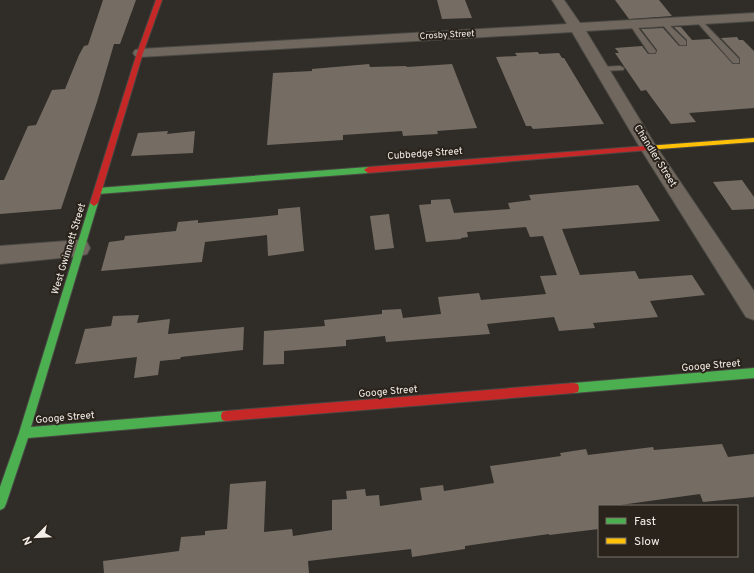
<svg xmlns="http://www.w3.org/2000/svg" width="754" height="573" viewBox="0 0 754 573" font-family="Overpass,sans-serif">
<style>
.building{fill:#756d64}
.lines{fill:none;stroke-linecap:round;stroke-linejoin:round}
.lane-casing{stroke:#4a4844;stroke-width:2}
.street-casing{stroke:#4a4844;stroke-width:2}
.fast-casing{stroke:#4a4844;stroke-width:2}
.slow-casing{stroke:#4a4844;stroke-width:2}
.jam-casing{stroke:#4a4844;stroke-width:2}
.lane{fill:#70685e;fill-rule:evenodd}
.street{fill:#70685e;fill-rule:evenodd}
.fast{fill:#4caf50;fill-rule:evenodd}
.slow{fill:#ffc107;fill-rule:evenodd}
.jam{fill:#c62828;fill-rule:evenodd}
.labels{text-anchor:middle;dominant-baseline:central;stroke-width:4;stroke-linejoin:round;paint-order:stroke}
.far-street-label{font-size:9px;fill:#f2ede8;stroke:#2a231b}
.street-label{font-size:10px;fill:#f2ede8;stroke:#2a231b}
</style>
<rect width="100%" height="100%" fill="#302d28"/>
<path class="building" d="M103,0H136L120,44H114L97,102L61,209L0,214V180H4L28,126L36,125L52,90L65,89L79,55L84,46L88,45Z
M437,0H465L472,18L442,19Z
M615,0H659L672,16L629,19Z
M674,27H681L692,40L710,39L733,64H740V58L721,38L737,37L739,40H743L754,51V108L689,113L696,122L671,124L646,90L641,91L615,53H619L615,48L642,46L648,54H655L657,50L641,29L663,28L679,46H687V40Z
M538,52L539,54L559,53L562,58H564L604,124L533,129L531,126H526L496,57L517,56L515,53Z
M369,64L370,67L406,66L407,67L452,64L477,128L437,131L438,134L403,136L402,131L343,135V140L267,145L273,73L312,71V69Z
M168,131L167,134L195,131L193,153L131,156L138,133Z
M742,180L754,197V209L732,210L713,182Z
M638,185L660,221L562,229L580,275L635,271L639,279L692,275L705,295L650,301L658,317L593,323L595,328L559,331L554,317L487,324L490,334L386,342L385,336L346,340V346L284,351V364L263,365L264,331L325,326L324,320L382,314V310L401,309L403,318L441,314L438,297L479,293L481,300L546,294L540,276L557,275L543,236L530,237L526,227L467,232L468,237L461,238V239L426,242L419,205L431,204V200L450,199L454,213L510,209L508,203L531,200L529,195Z
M300,207L304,251L268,256L267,235L205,242L202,262L101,271L109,242L124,240L125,236L176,231L178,222L198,220V223L278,215V209Z
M389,214L394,248L375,250L370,216Z
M139,315L137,323L170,319L168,334L244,327L243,350L181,357L180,359L160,361L158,375L134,378L137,357L75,364L85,329L111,326L113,316Z
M722,444L728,457L754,454V497L703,502L700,494L613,506H599V529L549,535V534L465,546V549L412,557L411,549L308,561L309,573H104L103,561L179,551L181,537L205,535V531L227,529L230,484L266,481L264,532L292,529L293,536L332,530V500L347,499L346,491L365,489L366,496L379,495L380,506L422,500L420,488L443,485L444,491L494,483L490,466L561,456L560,453L586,449L588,455L653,447L654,450Z"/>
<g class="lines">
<defs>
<path id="lane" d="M697,20H701L739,59V63H733L697,22Z
M662,22H666L686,41V45H680L662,24Z
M631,24H635L656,51L655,53H649L630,25Z
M620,66L624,68L623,70L601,71L597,69L601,67Z"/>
<path id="street" d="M552,0H564L580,23L754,13V21L586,31L654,143L754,291V320L746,317L642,151L572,32L140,57L135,56L133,53L135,50L140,49L567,24Z
M80,240L87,242L90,248L87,254L80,256L0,264V246Z"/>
<path id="fast" d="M368,167L372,170L368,173L98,194L94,191L98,188Z
M94,200L98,203L31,427L226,411L230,412L231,416L230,420L226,421L28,438L6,504L4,508L0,510V487L19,433L90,203Z
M754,368V378L574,393L570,392L569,388L570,384L574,383Z"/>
<path id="slow" d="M754,138V142L646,150L642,148L646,146Z"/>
<path id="jam" d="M156,0H162L143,53L98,203L94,206L90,203L137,53Z
M646,146L650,148L649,150L368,173L364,170L368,167Z
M574,383L578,384L579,388L578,392L574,393L226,421L222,420L221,416L222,412L226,411Z"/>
</defs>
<use href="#lane" class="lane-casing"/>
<use href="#street" class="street-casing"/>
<use href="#fast" class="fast-casing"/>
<use href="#slow" class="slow-casing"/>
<use href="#jam" class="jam-casing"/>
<use href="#lane" class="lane"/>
<use href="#street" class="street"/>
<use href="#fast" class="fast"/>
<use href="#slow" class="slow"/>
<use href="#jam" class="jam"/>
</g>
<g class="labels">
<g class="far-street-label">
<text transform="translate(447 35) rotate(-3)">Crosby Street</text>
</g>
<g class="street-label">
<text transform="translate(425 154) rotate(-4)">Cubbedge Street</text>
<text transform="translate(655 156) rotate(58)">Chandler Street</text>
<text transform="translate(69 249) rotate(-73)">West Gwinnett Street</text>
<text transform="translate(711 366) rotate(-5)">Googe Street</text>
<text transform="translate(388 392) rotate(-5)">Googe Street</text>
<text transform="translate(65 418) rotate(-5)">Googe Street</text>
</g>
</g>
<rect x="598" y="505" width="140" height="52" fill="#2a231b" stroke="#7a746d"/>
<rect x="606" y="518" width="20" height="6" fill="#4caf50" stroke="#7a746d"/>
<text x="634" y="525" font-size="12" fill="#f2ede8">Fast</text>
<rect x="606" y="538" width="20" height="6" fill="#ffc107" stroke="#7a746d"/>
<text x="634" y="545" font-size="12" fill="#f2ede8">Slow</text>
<g transform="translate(36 537) rotate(246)" stroke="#2a231b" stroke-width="3" paint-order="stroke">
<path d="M0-3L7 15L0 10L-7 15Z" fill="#f2ede8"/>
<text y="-6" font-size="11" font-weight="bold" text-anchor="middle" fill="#f2ede8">N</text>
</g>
</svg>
